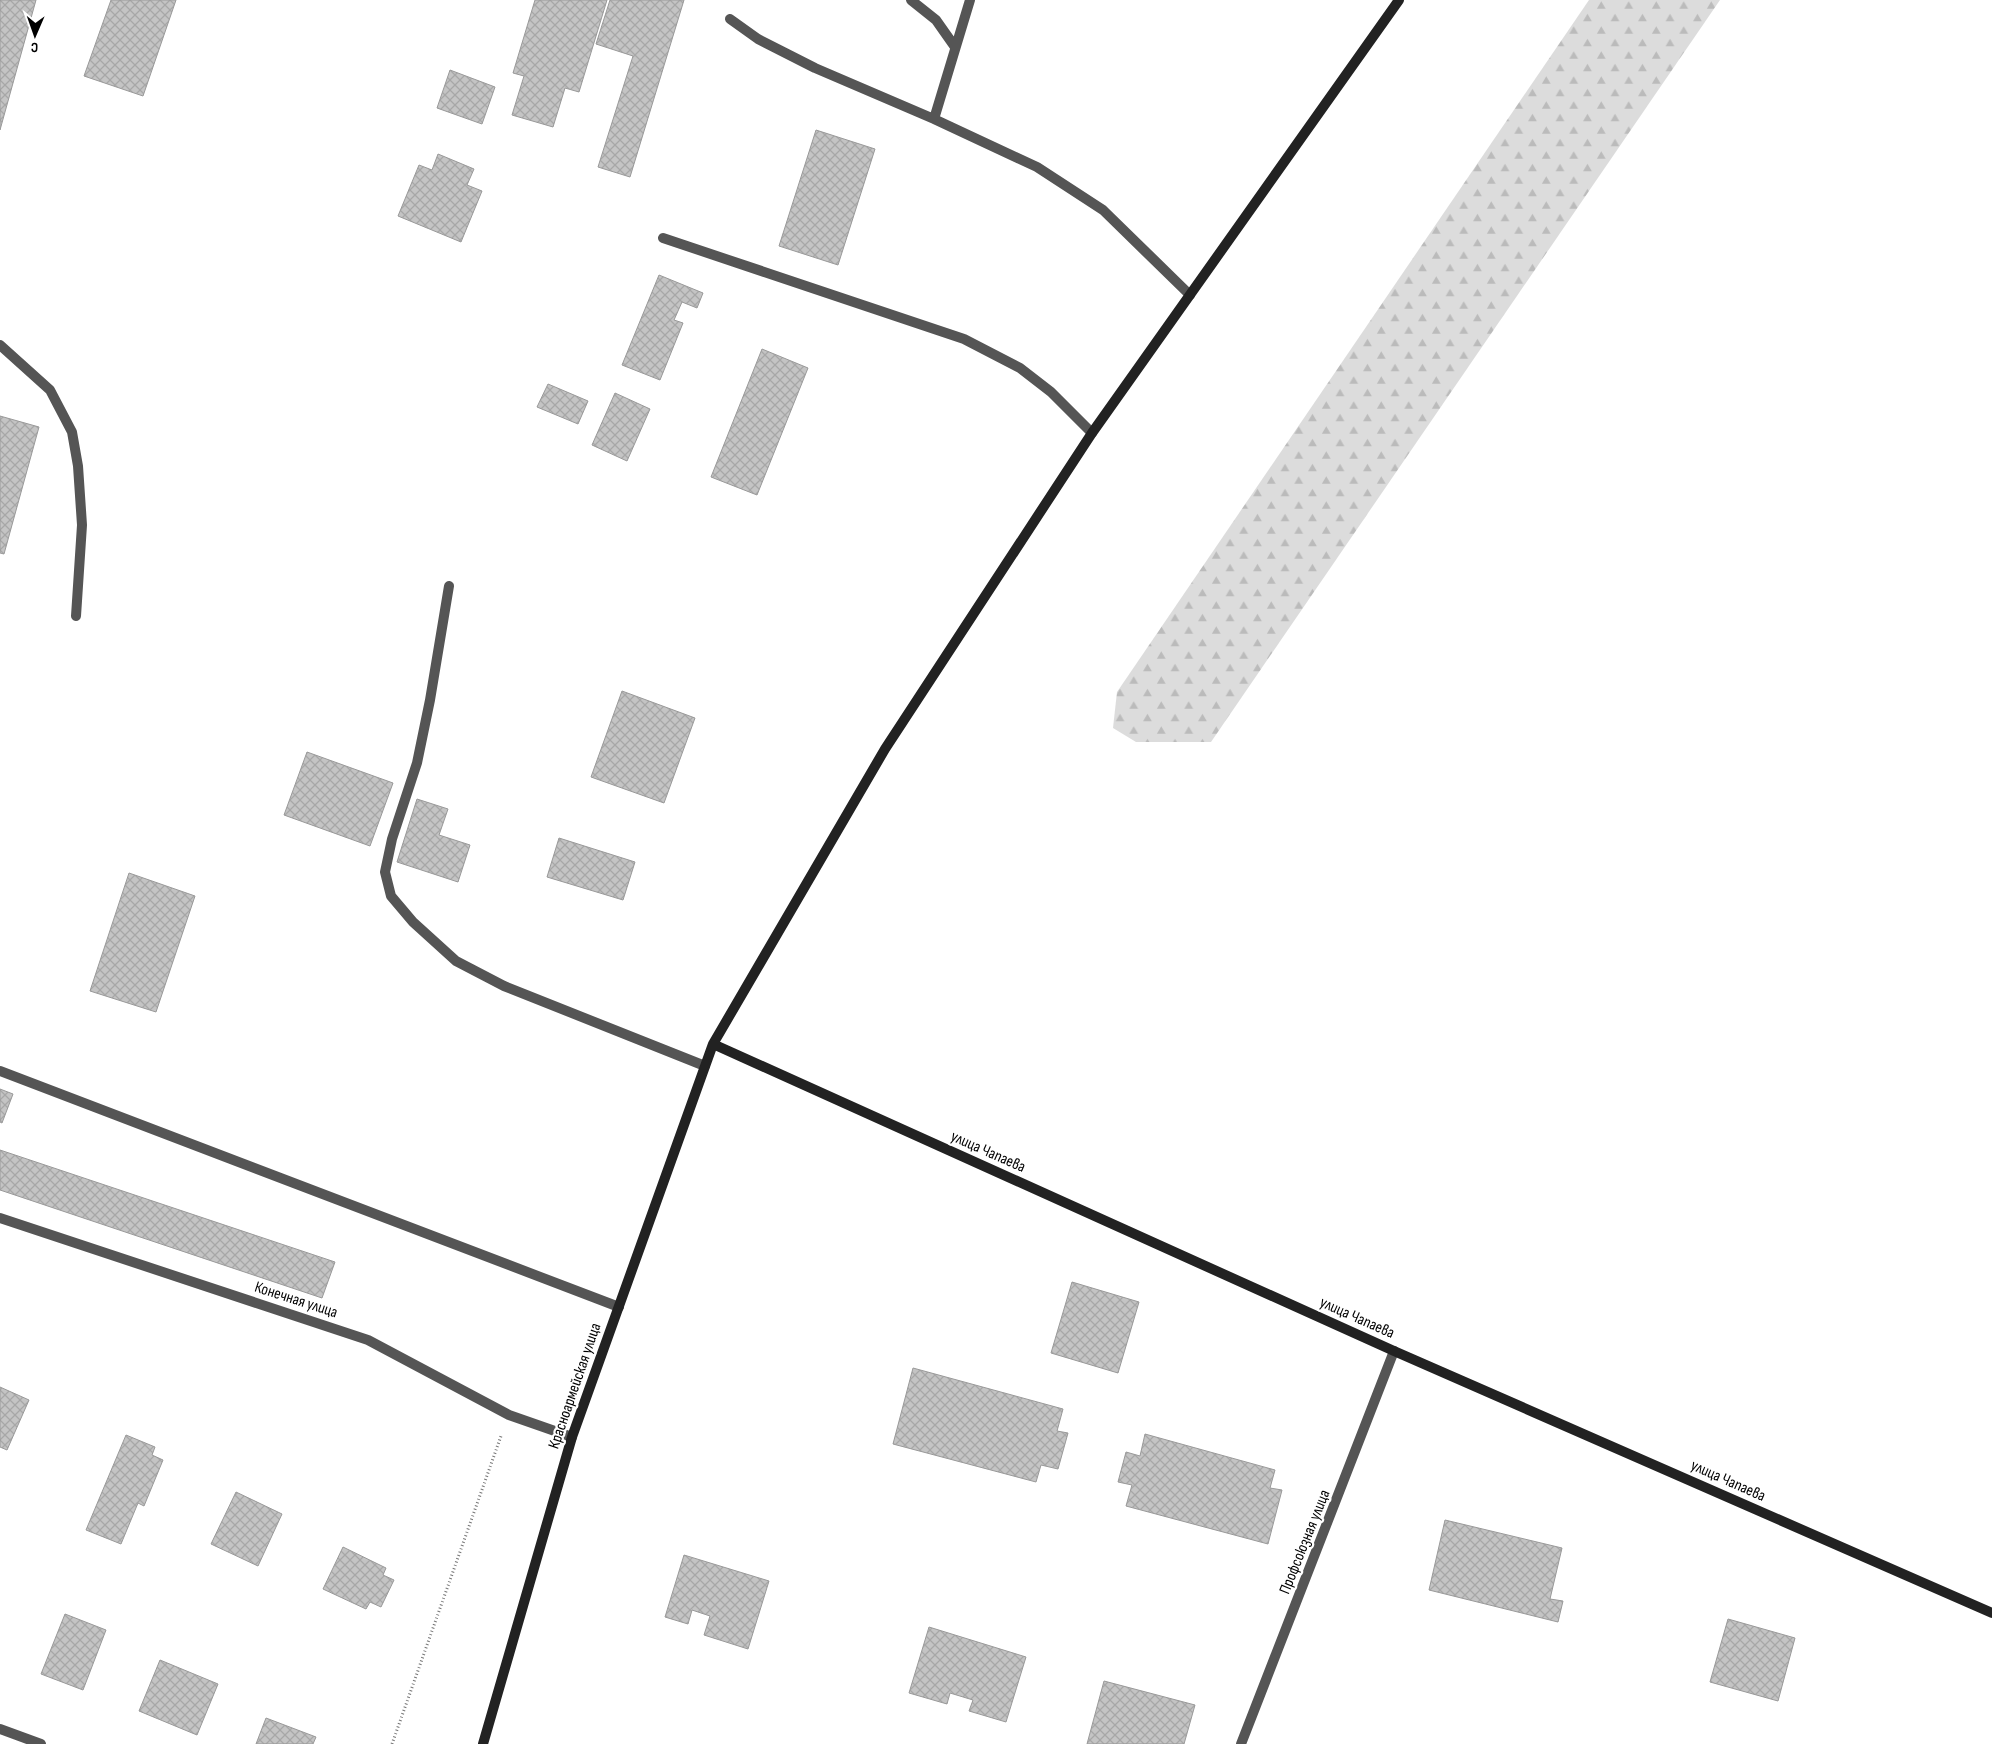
<svg xmlns="http://www.w3.org/2000/svg" width="1992" height="1744" viewBox="0 0 1992 1744" font-family="'Sofia Sans Condensed',sans-serif">
<style>
.forest{fill:url(#forest-firs)}
.building{fill:url(#building-cross-hatch);stroke:#999}
.lines{fill:none;stroke-linecap:round;stroke-linejoin:round}
.path{stroke:#777;stroke-width:3;stroke-dasharray:1 2.5;stroke-linecap:butt}
.lane{stroke:#555;stroke-width:10}
.street{stroke:#555;stroke-width:10}
.secondary{stroke:#222;stroke-width:10}
.labels{text-anchor:middle;dominant-baseline:central;stroke-width:4.5;stroke-linejoin:round;paint-order:stroke}
.street-label{font-size:16px;fill:#000;stroke:#fff}
</style>
<defs>
<pattern id="forest-firs" width="22" height="20" patternUnits="userSpaceOnUse" patternTransform="scale(1.25)"><rect width="22" height="20" fill="#dcdcdc"/><path d="M5 1l3.5 6h-7zM16 11l3.5 6h-7z" fill="#bbb"/></pattern>
<pattern id="building-cross-hatch" width="8" height="8" patternUnits="userSpaceOnUse" patternTransform="scale(1.25)"><rect width="8" height="8" fill="#c4c4c4"/><path d="M0 0l8 8M0 8l8-8" fill="none" stroke="#a7a7a7"/></pattern>
</defs>
<rect width="100%" height="100%" fill="#fff"/>
<path class="forest" d="M1589,0H1720L1211,742H1136L1113,728L1117,692Z"/>
<path class="building" d="M0,0H36L0,130Z
M111,0H176L143,96L84,76Z
M535,0H607L579,92L565,88L553,127L512,115L524,76L513,73Z
M610,0H684L630,177L598,167L633,56L596,44Z
M450,70L495,87L482,124L437,108Z
M816,130L875,149L838,265L779,246Z
M438,154L474,169L467,185L482,191L461,242L398,216L419,165L432,170Z
M659,275L703,293L697,308L682,302L674,320L683,323L660,380L622,365Z
M762,349L808,368L757,495L711,477Z
M548,384L588,401L578,424L537,407Z
M615,393L650,409L627,461L592,445Z
M0,416L39,427L4,554L0,553Z
M622,691L695,718L664,803L591,777Z
M307,752L393,783L370,846L284,815Z
M417,799L448,809L439,835L470,845L458,882L397,862Z
M559,838L635,862L623,900L547,877Z
M129,873L195,896L156,1012L90,991Z
M0,1089L13,1094L2,1123L0,1122Z
M0,1150L335,1262L322,1298L0,1190Z
M1072,1282L1139,1302L1118,1373L1051,1353Z
M913,1368L1063,1409L1057,1431L1068,1433L1058,1469L1041,1465L1036,1482L893,1444Z
M0,1387L29,1400L7,1450L0,1447Z
M1145,1434L1275,1470L1270,1488L1282,1490L1268,1544L1126,1506L1132,1485L1118,1482L1126,1452L1140,1456Z
M126,1435L155,1447L152,1455L163,1460L144,1506L138,1503L121,1544L86,1530Z
M236,1492L282,1514L258,1566L211,1544Z
M1445,1520L1562,1548L1550,1599L1563,1601L1558,1622L1429,1590Z
M343,1547L386,1568L383,1575L394,1580L381,1607L370,1602L366,1609L323,1589Z
M684,1555L769,1581L748,1649L704,1635L710,1616L692,1610L688,1624L665,1617Z
M65,1614L106,1630L83,1690L41,1674Z
M1728,1619L1795,1638L1778,1701L1710,1682Z
M929,1627L1026,1657L1006,1722L969,1711L973,1700L950,1693L947,1704L909,1693Z
M160,1660L218,1684L197,1735L139,1711Z
M1104,1681L1195,1705L1184,1744H1087Z
M266,1718L316,1737L313,1744H256Z"/>
<g class="lines">
<path class="path" d="M392,1744L501,1436"/>
<path class="lane" d="M911,0L936,20L955,47
M970,0L934,119L1037,167L1103,210L1190,295
M730,19L758,39L815,68L934,119
M663,238L964,339L1020,368L1051,392L1092,433
M0,345L50,390L72,432L78,466L82,525L76,616
M449,586L430,700L417,763L392,839L385,872L391,896L413,922L456,961L504,986L705,1066
M0,1071L619,1307"/>
<path class="street" d="M0,1218L368,1340L509,1415L572,1437
M0,1729L41,1744
M1241,1744L1394,1351"/>
<path class="secondary" d="M713,1044L1394,1351L1992,1613
M483,1744L572,1437L713,1044L885,749L1092,433L1399,0"/>
</g>
<g class="labels">
<g class="street-label">
<text transform="translate(988 1152) rotate(24)">улица Чапаева</text>
<text transform="translate(296 1300) rotate(18)">Конечная улица</text>
<text transform="translate(1357 1318) rotate(24)">улица Чапаева</text>
<text transform="translate(575 1386) rotate(-71)">Красноармейская улица</text>
<text transform="translate(1728 1481) rotate(24)">улица Чапаева</text>
<text transform="translate(1305 1542) rotate(-68)">Профсоюзная улица</text>
</g>
</g>
<g transform="translate(35 35) rotate(182)" stroke="#ffffff" stroke-width="4" paint-order="stroke">
<path d="M0-4L9 19L0 12L-9 19Z" fill="#000000"/>
<text y="-8" font-size="14" font-weight="bold" text-anchor="middle" fill="#000000">С</text>
</g>
</svg>
